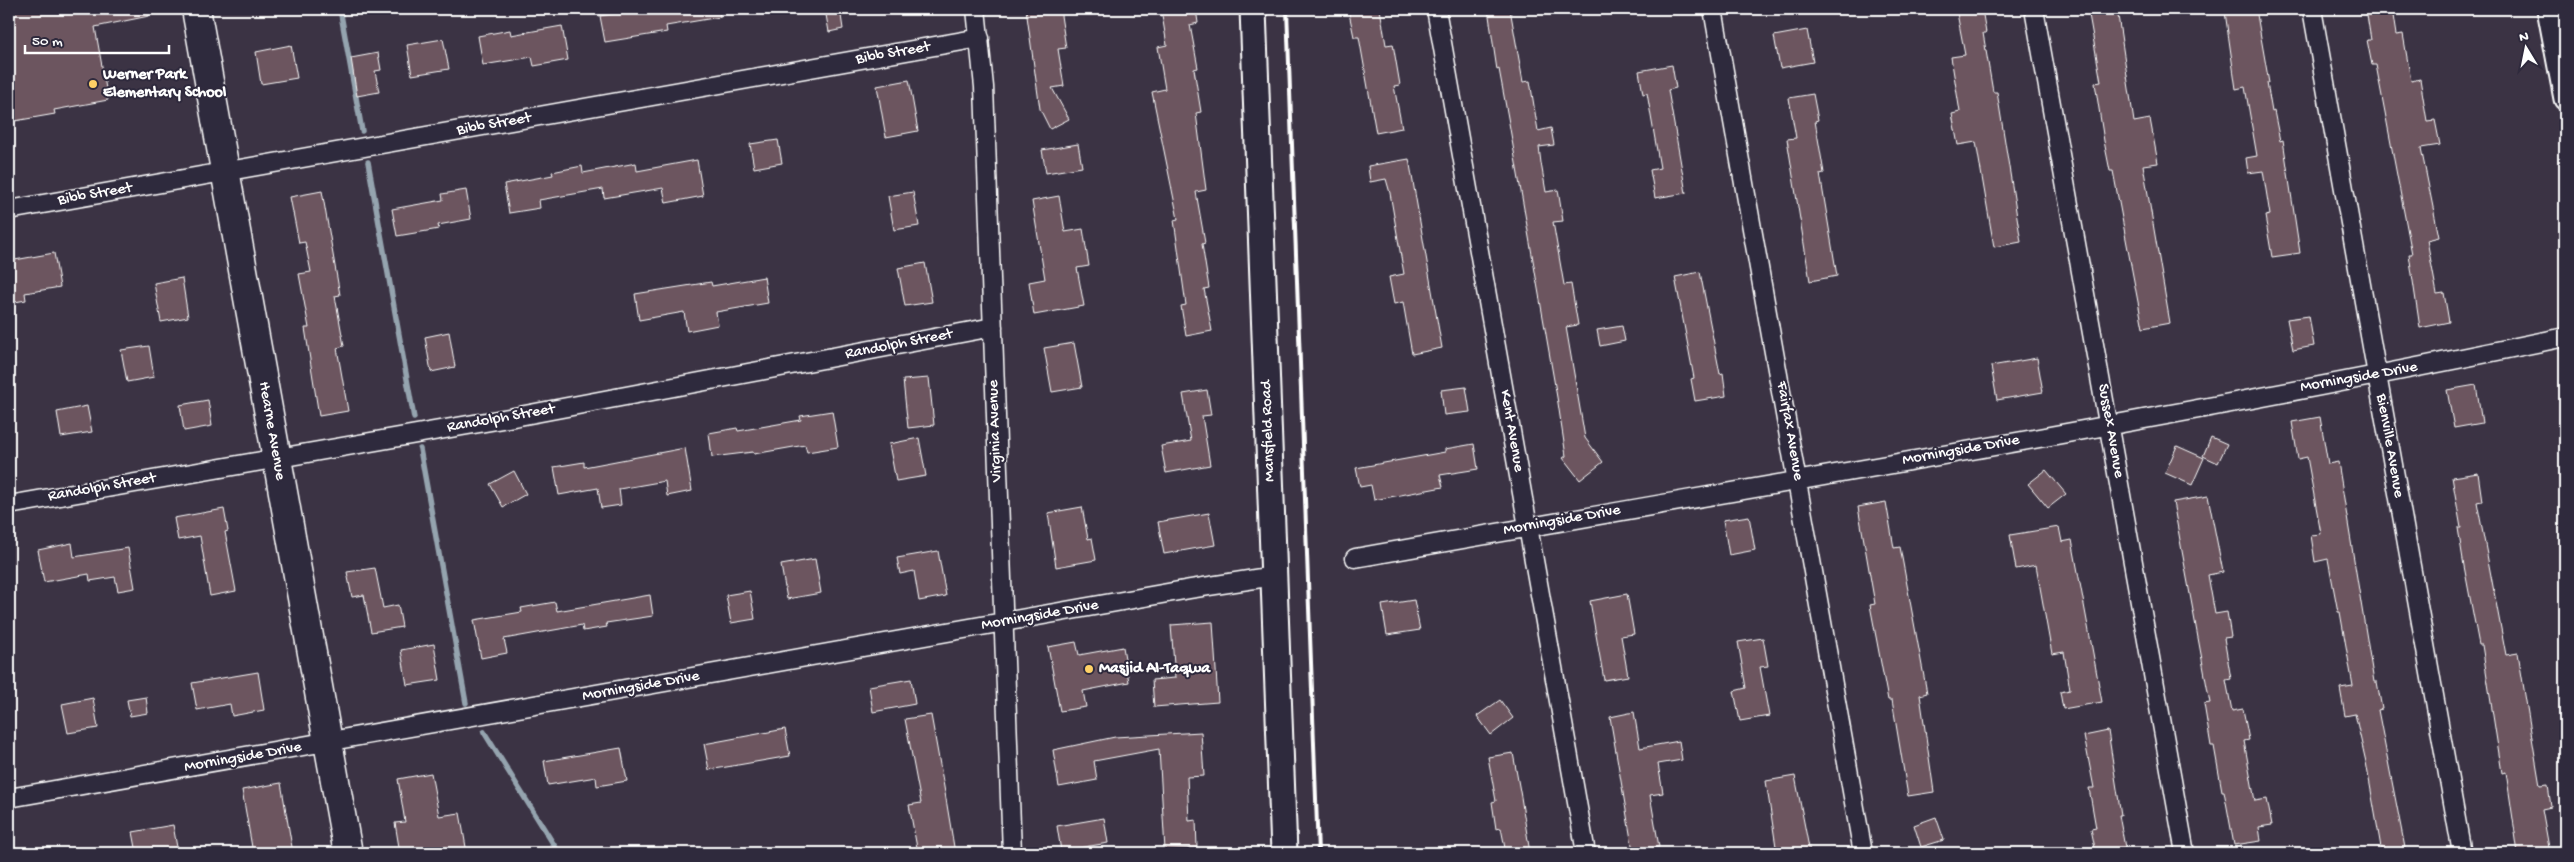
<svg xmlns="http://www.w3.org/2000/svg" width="2574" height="862" viewBox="0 0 2574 862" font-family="'Gochi Hand',sans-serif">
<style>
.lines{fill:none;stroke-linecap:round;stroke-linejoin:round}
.stream{stroke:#95a4af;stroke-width:5.5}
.building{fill:#6c555e;stroke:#fff}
.minor-casing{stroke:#fff;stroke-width:21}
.tertiary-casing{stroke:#fff;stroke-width:25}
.secondary-casing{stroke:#fff;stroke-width:29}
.primary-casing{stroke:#fff;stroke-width:31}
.minor{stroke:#2f2a3d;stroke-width:18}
.tertiary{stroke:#2f2a3d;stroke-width:21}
.secondary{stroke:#2f2a3d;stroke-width:25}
.primary{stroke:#2f2a3d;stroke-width:28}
.rail{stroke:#fff;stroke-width:4}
.poi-dot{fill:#ffd166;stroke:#2f2a3d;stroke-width:2}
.labels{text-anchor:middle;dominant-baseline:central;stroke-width:4;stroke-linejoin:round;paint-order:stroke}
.street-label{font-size:16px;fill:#fff;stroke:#2f2a3d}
.poi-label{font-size:16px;font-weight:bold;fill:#fff;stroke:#2f2a3d;text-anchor:start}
</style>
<rect width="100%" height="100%" fill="#3b3344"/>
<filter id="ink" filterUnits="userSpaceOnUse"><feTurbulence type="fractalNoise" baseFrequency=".02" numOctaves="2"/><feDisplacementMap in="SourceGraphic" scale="10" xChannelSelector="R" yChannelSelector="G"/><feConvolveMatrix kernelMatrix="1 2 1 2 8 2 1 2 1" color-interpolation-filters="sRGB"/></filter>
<g filter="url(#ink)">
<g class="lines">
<path class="stream" d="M340,9L362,131
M368,162L414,418
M420,449L466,703
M484,732L559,853"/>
</g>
<path class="building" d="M9,9H148L149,16L95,27L108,100L54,110L55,114L9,122Z
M641,9H719L720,17L666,26L667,32L605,42L600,16Z
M825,9H840L843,29L829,32Z
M1026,9H1060L1066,48L1058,49L1064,86L1052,88L1069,119L1050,129L1040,109Z
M1161,9H1196L1198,23L1190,25L1198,68L1194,69L1201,112L1196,113L1206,190L1196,192L1205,243L1202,244L1209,288L1204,289L1212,331L1186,336L1181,306L1186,305L1174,220L1178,219L1152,92L1165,89L1158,47L1167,45Z
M1371,9H1380L1386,45L1393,44L1400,85L1394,86L1402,128L1376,133L1359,37H1354L1349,13Z
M1488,9H1510L1523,82L1530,81L1538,131L1551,128L1554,145L1539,147L1541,163L1546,192L1558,190L1563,221L1553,222L1564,285L1571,284L1578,325L1566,327L1585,438L1603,462L1580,480L1563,458L1566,456L1558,403L1509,123L1499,69L1497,70Z
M1982,9L1986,33H1983L1993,92H1997L2021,242L1994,247L1976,142L1958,145L1952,114L1960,112L1951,57L1965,55L1957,13Z
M2088,9H2117L2134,122L2150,119L2158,163L2143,165L2170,323L2143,328L2113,171H2110L2104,141L2095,83L2101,82Z
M2243,9H2256L2269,83H2267L2272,112L2274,111L2280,141L2283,140L2300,253L2272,257L2265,216L2270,215L2263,171L2248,173L2246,158L2257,156L2245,87L2236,89L2225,12Z
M2366,9H2392L2396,35L2403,34L2411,81L2420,79L2427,121L2435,120L2440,145L2421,148L2439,237L2427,240L2437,294L2444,293L2449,322L2420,328L2409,254H2412L2376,65H2372L2367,40H2371Z
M562,26L568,60L534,66L532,57L483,65L478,36L510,30L511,35Z
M1807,30L1813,62L1780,68L1774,36Z
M443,39L449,69L412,75L407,45Z
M291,45L297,78L261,84L256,52Z
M378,53L381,70L375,71L379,92L357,96L351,58Z
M1672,65L1676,88L1668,90L1686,193L1655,198L1650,170L1660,168L1647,93L1643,94L1639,71Z
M909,80L918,131L886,137L877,86Z
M1813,94L1818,120L1815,121L1824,173L1820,174L1837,276L1810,281L1787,139L1796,138L1789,98Z
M778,140L782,163L754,168L750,144Z
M1078,144L1082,167L1046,173L1042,150Z
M1409,159L1442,348L1412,354L1403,302L1394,304L1389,277L1404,274L1390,193L1386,179L1370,182L1368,166Z
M697,160L703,196L666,203L663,188L604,198L603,189L539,200L540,208L509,213L504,184L553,175L552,172L582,166L583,173L636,163L637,171Z
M466,190L471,219L438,225L439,229L397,236L392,209L443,200L442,194Z
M322,191L340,295L335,296L344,346L337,348L348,411L319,416L305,328H309L299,274L311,272L305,242L299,243L290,197Z
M913,192L919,226L894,230L888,196Z
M1059,196L1065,232L1083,229L1089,266L1077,268L1084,306L1034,315L1029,282L1045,279L1032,201Z
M54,253L60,287L25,293L26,300L9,303V261Z
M925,263L932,302L905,306L898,268Z
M1700,272L1720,374L1723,373L1726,396L1695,401L1691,379L1694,378L1675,277Z
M764,277L768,303L716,312L718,325L687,331L684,312L639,320L635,294L711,282L712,286Z
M182,278L188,317L161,322L154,283Z
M2309,316L2314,346L2293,350L2287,319Z
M1622,326L1625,341L1600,346L1597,330Z
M449,332L455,367L431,372L425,337Z
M1074,343L1082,387L1052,392L1044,348Z
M149,346L154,377L127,382L121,350Z
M2037,358L2043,392L1997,400L1991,366Z
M929,378L934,425L908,428L903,380Z
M2476,385L2482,423L2454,428L2447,390Z
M1466,387L1470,412L1444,415L1441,390Z
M1207,390L1211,415L1202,416L1210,465L1166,473L1161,446L1191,441L1183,394Z
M208,400L212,426L184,431L180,405Z
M87,406L92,432L61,437L57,412Z
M832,411L838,447L807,452L805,445L754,454L753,452L712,457L709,433L737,428L738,431L801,420L800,416Z
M2320,417L2328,464L2338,462L2374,682H2377L2382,709L2378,710L2406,853H2382L2366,762L2355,714L2345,716L2340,688L2353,686L2340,612H2338L2328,559L2315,562L2311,535L2321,534L2307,457L2298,459L2292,422Z
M2211,437L2227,444L2218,463L2203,456Z
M919,438L926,476L896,481L889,444Z
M1474,444L1478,469L1440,475L1443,487L1374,500L1371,485L1360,487L1356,468L1445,452V449Z
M2177,446L2204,458L2192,485L2165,473Z
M685,448L692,491L667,496L665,481L619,489L621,505L601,508L598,488L559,495L554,467L584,462V467Z
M2046,470L2066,494L2048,508L2028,484Z
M514,471L526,494L503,507L490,484Z
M2478,473L2482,501L2477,502L2506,655L2518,653L2540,786L2548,785L2551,807L2542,809L2550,853H2518L2506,772L2502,773L2482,645H2479L2464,566L2458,528H2461L2452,477Z
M2208,496L2223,572L2208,575L2215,614L2227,612L2231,637L2224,638L2231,679L2226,680L2232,711L2243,709L2249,740L2244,741L2255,801L2267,799L2272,825L2259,827L2261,841L2234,845L2224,791H2222L2214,746H2211L2204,704L2210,703L2173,502Z
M1886,502L1894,548L1900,547L1927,693L1920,695L1934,792L1908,796L1892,700H1888L1870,605L1875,604L1858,507Z
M1082,507L1088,539L1092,538L1096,560L1056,567L1048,513Z
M224,509L228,531L225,532L236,591L210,596L200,536L178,540L174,518Z
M1209,513L1215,545L1164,554L1158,522Z
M1749,516L1755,550L1729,555L1723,520Z
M2059,527L2062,542L2072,540L2102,702L2063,709L2060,692L2070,690L2064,652L2052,654L2036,565L2016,569L2010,535Z
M72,543L74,557L128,548L135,588L118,591L115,577L90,581L89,574L44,582L38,550Z
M938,551L946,596L919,601L914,571L900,574L897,558Z
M815,559L821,593L787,599L781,565Z
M375,568L383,608L398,605L402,627L371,632L364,595L352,597L347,572Z
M750,591L755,619L731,623L726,595Z
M1627,594L1634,634L1621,636L1628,676L1604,680L1590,601Z
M650,595L653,616L606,623L607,627L583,631L582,625L504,639L507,653L481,658L474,620L522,612L521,608L555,602L557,611Z
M1414,600L1420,630L1387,635L1382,605Z
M1213,622L1218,702L1154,707L1152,680L1175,678L1171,625Z
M1763,638L1768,666L1760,667L1769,716L1740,721L1734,691L1746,688L1738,642Z
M1076,642L1079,655L1123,647L1129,682L1083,691L1086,707L1060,711L1048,647Z
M434,644L440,680L407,685L401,650Z
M258,672L264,710L232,716L230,704L197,710L192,683Z
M911,679L915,704L873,712L869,686Z
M146,697L148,713L130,716L127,700Z
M93,698L98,728L68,733L62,704Z
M1500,700L1513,718L1491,735L1477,716Z
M1634,712L1640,748L1679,741L1682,760L1658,764L1663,793L1650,795L1659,847L1633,851L1610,717Z
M931,715L944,787L955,853H918L909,805L921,803L905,719Z
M785,729L790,756L709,770L704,744Z
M2108,731L2121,815H2119L2126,853H2096L2091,829L2096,828L2089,788H2094L2084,736Z
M1201,732L1204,776L1187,777L1189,821L1196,820L1197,848L1165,850L1159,749L1094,761L1097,780L1059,787L1053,750L1115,737Z
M621,748L627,781L597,786L596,777L548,785L544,761Z
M1513,753L1521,797L1530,853H1506L1501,828L1496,829L1492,802L1496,801L1488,757Z
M431,773L439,816L460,813L467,853H400L395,823L405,822L398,779Z
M1795,776L1810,853H1777L1766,781Z
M281,783L293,853H253L242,790Z
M1936,817L1944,840L1921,847L1914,825Z
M1104,818L1108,843L1061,851L1057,826Z
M173,825L178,853H137L133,832Z"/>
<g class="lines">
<defs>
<path id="minor" d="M976,9L984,87L1012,853
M1436,9L1586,853
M1713,9L1863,853
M2034,9L2185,853
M2312,9L2462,853
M9,210L980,38
M9,505L514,417L993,327
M1355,558C1758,486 2164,421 2565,337
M9,798L1190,589L1274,576"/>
<path id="tertiary" d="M2548,9L2565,99"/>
<path id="secondary" d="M1253,9L1284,853"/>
<path id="primary" d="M196,9L348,853"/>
</defs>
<use href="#minor" class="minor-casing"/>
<use href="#tertiary" class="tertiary-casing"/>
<use href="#secondary" class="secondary-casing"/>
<use href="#primary" class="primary-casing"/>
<use href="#minor" class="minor"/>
<use href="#tertiary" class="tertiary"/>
<use href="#secondary" class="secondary"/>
<use href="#primary" class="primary"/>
<path class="rail" d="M1287,9L1318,853"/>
</g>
</g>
<g class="poi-dot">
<circle cx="93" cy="84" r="5"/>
<circle cx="1089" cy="669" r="5"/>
</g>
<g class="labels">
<g class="street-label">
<text transform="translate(893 54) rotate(-10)">Bibb Street</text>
<text transform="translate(494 125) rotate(-10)">Bibb Street</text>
<text transform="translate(95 195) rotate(-10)">Bibb Street</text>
<text transform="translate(899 345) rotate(-11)">Randolph Street</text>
<text transform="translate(2359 378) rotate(-10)">Morningside Drive</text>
<text transform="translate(501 419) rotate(-10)">Randolph Street</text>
<text transform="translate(271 431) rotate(80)">Hearne Avenue</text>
<text transform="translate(996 431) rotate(-92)">Virginia Avenue</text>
<text transform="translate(1269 431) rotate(-92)">Mansfield Road</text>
<text transform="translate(1511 431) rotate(80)">Kent Avenue</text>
<text transform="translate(1789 431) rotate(80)">Fairfax Avenue</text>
<text transform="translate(2110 431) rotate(80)">Sussex Avenue</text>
<text transform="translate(2389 446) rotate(80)">Bienville Avenue</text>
<text transform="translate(1961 451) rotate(-10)">Morningside Drive</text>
<text transform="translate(102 488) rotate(-10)">Randolph Street</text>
<text transform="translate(1562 521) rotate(-10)">Morningside Drive</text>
<text transform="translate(1040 616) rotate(-10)">Morningside Drive</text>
<text transform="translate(641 687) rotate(-10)">Morningside Drive</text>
<text transform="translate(243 758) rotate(-10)">Morningside Drive</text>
</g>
<g class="poi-label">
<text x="103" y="75">Werner Park<tspan x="103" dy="18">Elementary School</tspan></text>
<text x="1099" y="669">Masjid Al-Taqwa</text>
</g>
</g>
<rect width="2574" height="862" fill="none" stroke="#2f2a3d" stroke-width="30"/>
<rect x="15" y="15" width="2544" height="832" fill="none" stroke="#fff" stroke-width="2" filter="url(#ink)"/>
<g transform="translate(2526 48) rotate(350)" stroke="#2f2a3d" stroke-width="4" paint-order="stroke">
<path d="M0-4L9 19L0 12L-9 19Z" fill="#ffffff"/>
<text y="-8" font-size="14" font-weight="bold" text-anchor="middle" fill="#ffffff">N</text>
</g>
<path d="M25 45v8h144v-8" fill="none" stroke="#ffffff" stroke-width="2.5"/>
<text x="32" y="45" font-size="15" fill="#ffffff" stroke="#2f2a3d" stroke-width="4" paint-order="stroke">50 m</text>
</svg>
